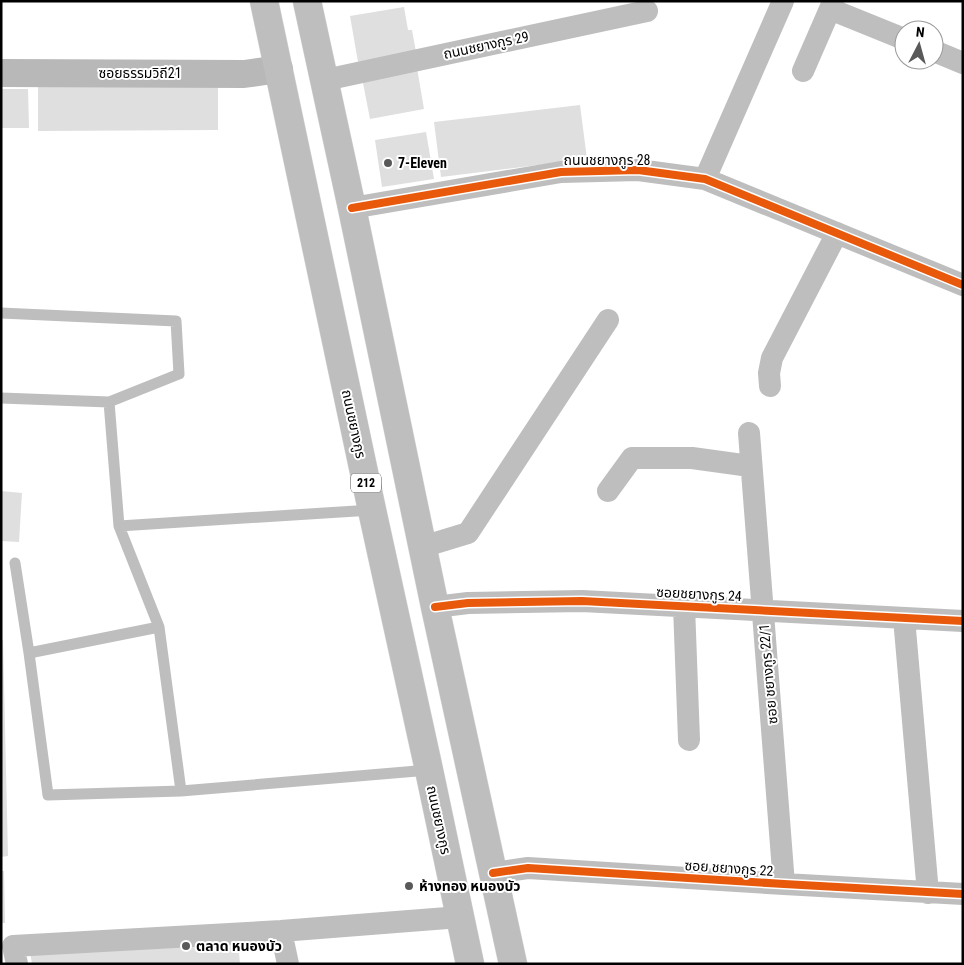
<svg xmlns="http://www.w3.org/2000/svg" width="964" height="965" viewBox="0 0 964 965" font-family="'Roboto Condensed','Noto Sans Thai',sans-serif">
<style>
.building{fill:#dfdfdf}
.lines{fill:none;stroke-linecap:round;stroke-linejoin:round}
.primary-casing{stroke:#dbdbdb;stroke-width:29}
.lane{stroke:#bebebe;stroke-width:11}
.street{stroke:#bebebe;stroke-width:22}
.secondary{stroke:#b8b8b8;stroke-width:28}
.primary{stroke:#bebebe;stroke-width:28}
.cycleway-casing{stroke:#fff;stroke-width:11}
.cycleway{stroke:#e8590c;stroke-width:8}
.poi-dot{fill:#595959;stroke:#fff;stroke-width:2}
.labels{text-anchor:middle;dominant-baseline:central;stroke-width:4;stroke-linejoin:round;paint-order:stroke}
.shield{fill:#fff;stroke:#4c4c4c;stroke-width:1}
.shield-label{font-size:12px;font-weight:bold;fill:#000}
.street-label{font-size:14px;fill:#000;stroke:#fff}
.poi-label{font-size:14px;font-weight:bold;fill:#000;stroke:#fff;text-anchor:start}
</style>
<rect width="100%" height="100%" fill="#fff"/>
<path class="building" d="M404,7L408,30H412L416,52L358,62L350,16Z
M417,68L424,109L370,119L362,78Z
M218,84V130L38,131V85Z
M1,89H28L29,128H1Z
M580,105L587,159L441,177L434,122Z
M426,132L434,179L382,187L375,140Z
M1,491L22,493L19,542L1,541Z
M1,640H3L8,856L1,857Z
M1,871H4L5,923H1Z
M238,940L240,964H32L30,952Z"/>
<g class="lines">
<defs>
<path id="primary" d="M264,1L372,510L429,770L470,964
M307,1L352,208L435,607L513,964"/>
</defs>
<use href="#primary" class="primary-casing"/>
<path class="lane" d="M1,313L176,321L179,374L109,402
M1,398L109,402L119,526L159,627L181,791
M119,526L372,510
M15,563L29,653L48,795L181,791L429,770
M29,653L159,627"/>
<path class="street" d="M833,1L830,9L904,39
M934,51L963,63
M803,71L830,9
M325,80L647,11
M705,179L783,1
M352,208L561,172L638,170L705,179L963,285
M770,386L769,373L772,358L837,233
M749,433L784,884
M608,491L632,458H692L750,466
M422,547L468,533L608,320
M684,606L689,740
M435,607L468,603L582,601L963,621
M904,618L928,893
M493,873L528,868L784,884L963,894
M281,931L288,964
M17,964L13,946L281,931L460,917"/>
<path class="secondary" d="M1,73L244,74L279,69"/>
<use href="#primary" class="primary"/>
<defs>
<path id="cycleway" d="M352,208L561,172L638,170L705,179L963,285
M435,607L468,603L582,601L963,621
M493,873L528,868L784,884L963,894"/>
</defs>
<use href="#cycleway" class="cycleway-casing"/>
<use href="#cycleway" class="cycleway"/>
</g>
<g class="poi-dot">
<circle cx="388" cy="163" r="5"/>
<circle cx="409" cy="886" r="5"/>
<circle cx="186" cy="946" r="5"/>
</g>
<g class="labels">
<rect class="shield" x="351" y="473.5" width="30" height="19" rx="4"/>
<g class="shield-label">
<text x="366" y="483">212</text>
</g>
<g class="street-label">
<text transform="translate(486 45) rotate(-12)">ถนนชยางกูร 29</text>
<text x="140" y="73">ซอยธรรมวิถี21</text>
<text x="607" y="160">ถนนชยางกูร 28</text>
<text transform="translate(354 424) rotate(78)">ถนนชยางกูร</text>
<text transform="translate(699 594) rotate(3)">ซอยชยางกูร 24</text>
<text transform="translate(768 674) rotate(-95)">ซอย ชยางกูร 22/1</text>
<text transform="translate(439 820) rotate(78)">ถนนชยางกูร</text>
<text transform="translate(729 868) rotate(4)">ซอย ชยางกูร 22</text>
</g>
<g class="poi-label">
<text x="398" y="163">7-Eleven</text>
<text x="419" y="886">ห้างทอง หนองบัว</text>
<text x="196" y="946">ตลาด หนองบัว</text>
</g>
</g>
<rect width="964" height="965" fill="none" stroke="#000000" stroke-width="5"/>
<g transform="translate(919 45) rotate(6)"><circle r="24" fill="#ffffff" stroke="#999999"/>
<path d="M0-4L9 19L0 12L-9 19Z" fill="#595959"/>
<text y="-8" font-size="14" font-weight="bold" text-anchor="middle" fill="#000000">N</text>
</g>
</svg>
